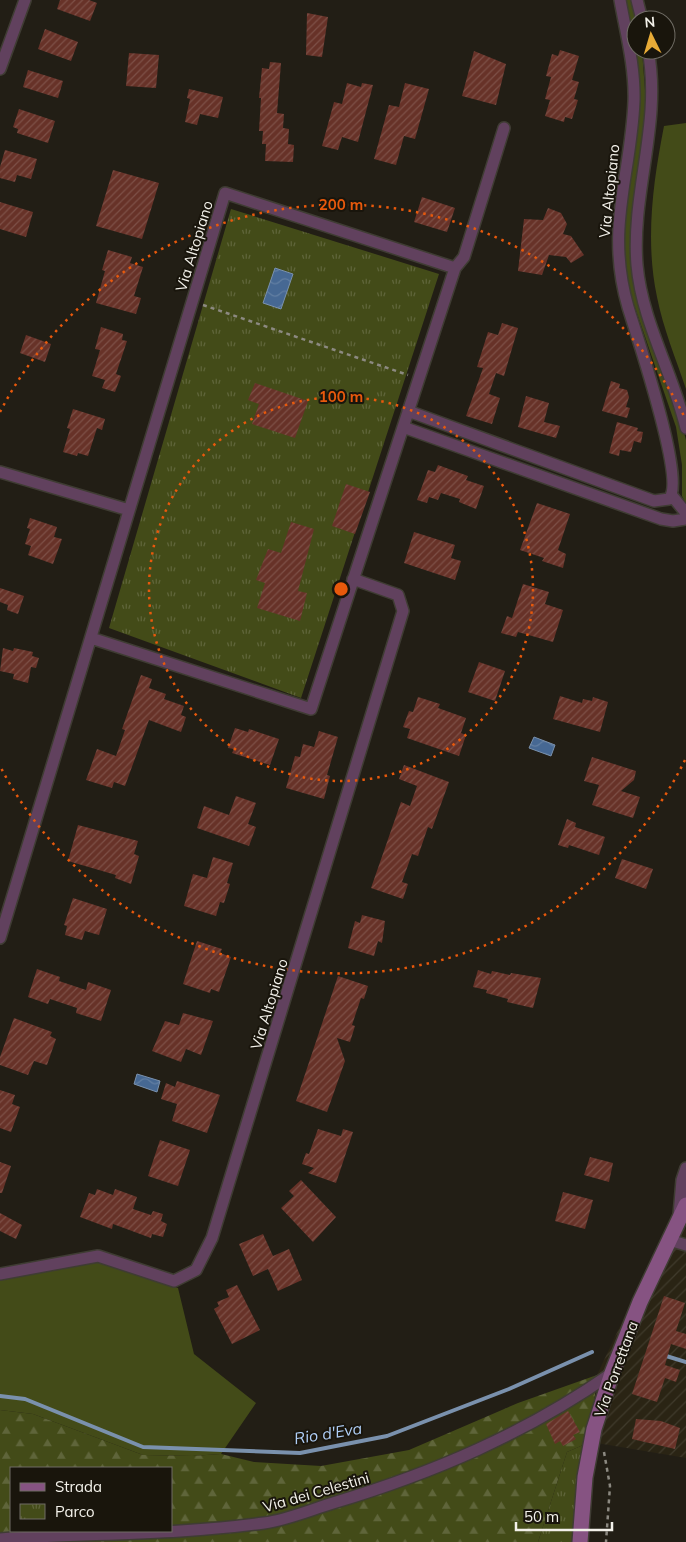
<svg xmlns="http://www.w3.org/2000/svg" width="686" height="1542" viewBox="0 0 686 1542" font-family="Mulish,sans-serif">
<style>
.industrial{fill:url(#industrial-furrows)}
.grass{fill:#434b18}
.forest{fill:url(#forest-firs);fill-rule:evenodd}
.park{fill:url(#park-tufts)}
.water{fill:url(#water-waves);stroke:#7a91ad}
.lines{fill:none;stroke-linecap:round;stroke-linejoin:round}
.stream{stroke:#7a91ad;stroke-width:4}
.building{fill:url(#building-hatch)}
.street-casing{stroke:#3f3c33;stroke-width:14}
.secondary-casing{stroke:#3f3c33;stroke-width:18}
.path{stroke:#8c8981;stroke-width:2.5;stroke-dasharray:4 4;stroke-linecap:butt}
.street{stroke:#61415e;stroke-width:11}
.secondary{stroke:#865382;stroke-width:15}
.ring{fill:none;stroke:#e8590c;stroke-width:2.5;stroke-dasharray:2.5 5}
.labels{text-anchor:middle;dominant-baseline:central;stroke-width:4;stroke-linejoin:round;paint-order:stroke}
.street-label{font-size:15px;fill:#f3f1ea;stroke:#19150c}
.water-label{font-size:16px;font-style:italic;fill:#b0cff7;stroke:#19150c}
.centre{fill:#e8590c;stroke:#19150c;stroke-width:2.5}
.ring-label{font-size:15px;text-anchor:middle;font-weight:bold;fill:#e8590c;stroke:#19150c;stroke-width:4;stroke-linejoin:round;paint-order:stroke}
</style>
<defs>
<pattern id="industrial-furrows" width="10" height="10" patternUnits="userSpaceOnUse" patternTransform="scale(1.25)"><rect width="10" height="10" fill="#2a2414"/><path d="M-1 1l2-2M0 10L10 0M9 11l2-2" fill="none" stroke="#3f3a2b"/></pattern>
<pattern id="forest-firs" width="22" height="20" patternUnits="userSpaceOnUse" patternTransform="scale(1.25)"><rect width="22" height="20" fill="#434b18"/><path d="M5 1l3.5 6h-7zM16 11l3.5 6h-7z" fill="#5f653a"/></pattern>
<pattern id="park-tufts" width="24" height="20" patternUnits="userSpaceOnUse" patternTransform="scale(1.25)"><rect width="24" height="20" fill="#434b18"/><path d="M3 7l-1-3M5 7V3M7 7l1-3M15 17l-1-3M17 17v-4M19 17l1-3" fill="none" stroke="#5f653a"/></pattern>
<pattern id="water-waves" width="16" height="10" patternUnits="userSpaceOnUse" patternTransform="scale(1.25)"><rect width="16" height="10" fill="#466893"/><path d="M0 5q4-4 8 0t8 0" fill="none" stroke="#617ea2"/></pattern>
<pattern id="building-hatch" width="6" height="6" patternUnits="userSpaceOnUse" patternTransform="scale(1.25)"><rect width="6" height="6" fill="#673228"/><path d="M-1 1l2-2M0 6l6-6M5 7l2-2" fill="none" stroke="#7d5047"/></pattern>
</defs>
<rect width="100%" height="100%" fill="#221e15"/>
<path class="industrial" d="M668,1224L686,1229V1458L591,1442L597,1375Z"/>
<path class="grass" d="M625,0H633L637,20L636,50H642L647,117L633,244L686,440V504L682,496V465L676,427L631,296L623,259V226L636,132Z
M686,123V389C676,359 663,328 657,297C645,241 653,182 664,126Z
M87,1258L178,1288L194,1354L256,1403L221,1454L192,1456L143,1455L33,1414L0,1410V1277Z"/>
<path class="forest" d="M597,1375L590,1442L567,1452L538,1542H0V1410L33,1414L143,1455L192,1456L221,1454L254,1462L321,1466L409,1450L518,1403ZM11,1468H171V1531H11Z"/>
<path class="park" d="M231,209L439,274L301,698L109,628Z
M590,1442L581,1542H538L567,1452Z"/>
<path class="water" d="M275,268L293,274L281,309L263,303Z
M534,737L555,745L551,756L529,748Z
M137,1074L160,1081L157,1092L134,1084Z"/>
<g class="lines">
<path class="stream" d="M663,1355L686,1362
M0,1396L25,1399L143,1447L300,1453L387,1436L509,1389L592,1352"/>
</g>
<path class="building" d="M60,0H89L97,3L90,21L57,9Z
M307,13L328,17L322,57L306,55Z
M45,29L78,42L71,61L38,49Z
M560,50L579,56L572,80L579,82L574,99L578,100L572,119L565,117L564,122L545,116L550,100L545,99L551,77L546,76L552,54L558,56Z
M474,51L506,64L496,105L462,96Z
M129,53L159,55L156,88L126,86Z
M270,62L281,63L277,113L284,114L283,128L289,129L288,144L294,145L293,162L265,161L266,144H262L263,131H259L261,98H259L262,68L269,69Z
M28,70L63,81L58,98L23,87Z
M347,83L361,87L362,83L373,85L358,142L342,137L338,150L322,146L334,102L342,104Z
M405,83L429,89L415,139L404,136L396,165L374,159L389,105L399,107Z
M189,89L223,97L218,118L200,114L197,125L185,122L190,99L187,98Z
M19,109L55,121L48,143L17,133L18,129L13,127Z
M5,150L37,159L31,179L17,175L15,182L0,178V167Z
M113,170L159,183L142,239L96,226Z
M422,197L455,208L447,232L414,222Z
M0,202L33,212L26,237L0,229Z
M548,208L561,213L567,224L563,234L571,236L584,255L571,263L566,257L549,255L542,275L518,271L524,219L543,220Z
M108,250L132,257L130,263L143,267L134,296L141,298L136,314L96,303L105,271L102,270Z
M502,323L518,328L504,376L496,373L489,394L500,398L492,424L466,416L483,368L477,367L488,332L498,335Z
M101,327L123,334L122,340L127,341L116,374L121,376L115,392L102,388L105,380L92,376L100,350L95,349Z
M26,335L51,344L45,362L20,353Z
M611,381L620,384L619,388L627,390L629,397L626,407L630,408L627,418L602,411Z
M255,383L308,401L295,438L252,424L259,404L248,400Z
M526,396L549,403L544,422L560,426L556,438L518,427Z
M73,409L105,419L102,430L97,428L88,456L78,453L77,456L63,452L70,429L67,428Z
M617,422L638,428L637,431L643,432L641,443L634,441L631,452L620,450L619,456L609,453Z
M438,465L468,476L466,480L484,486L476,509L459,502L460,499L441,493L438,500L429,497L427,503L417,500L428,470L435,472Z
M346,484L370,492L355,534L332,526Z
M537,503L570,514L558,550L566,554L563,568L542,561L544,558L520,550Z
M30,518L57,527L54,537L62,539L53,564L28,555L31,546L25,544L30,529L27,528Z
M291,522L314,529L298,591L307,593L300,621L257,608L265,583L256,580L268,549L281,553Z
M414,532L455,545L451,558L461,561L455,580L404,563Z
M523,584L549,592L545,604L563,610L553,642L518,632L516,637L501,633L507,616L512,618Z
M0,588L24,596L18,614L7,610L8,605L0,602Z
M3,648L13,651L14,648L33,652L32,656L39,658L36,668L31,667L28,683L13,679L14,674L0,671Z
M479,662L505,671L495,701L468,692Z
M141,675L152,679L149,688L166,694L164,699L184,706L181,715L186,717L181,732L149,720L125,786L114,782L112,788L86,780L97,749L116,756L125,730L122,729Z
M560,696L582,703L583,699L592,701L593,697L608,702L600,732L553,719Z
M418,697L440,704L438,708L466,718L461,733L466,735L459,756L407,738L410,729L403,727L409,711L413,712Z
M235,728L248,732L249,729L279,739L270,765L232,753L234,749L228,748Z
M319,731L338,737L327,775L330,776L324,799L286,788L295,756L300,757L303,744L314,747Z
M592,757L636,771L634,780L621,791L640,797L633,818L592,805L599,785L584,781Z
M404,765L449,782L432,829L428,827L418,856L412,854L402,882L408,884L403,899L371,888L401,802L410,806L417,786L399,779Z
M236,796L256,803L248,824L256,827L249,846L197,828L204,806L229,815Z
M567,819L576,823L575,827L605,837L599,855L569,845L568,848L558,845Z
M78,825L138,841L134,854L139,856L131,884L115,878L116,875L68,861Z
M213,857L233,863L227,883L230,884L224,903L220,902L216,916L184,906L193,874L207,878Z
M622,859L653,869L646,889L615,878Z
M73,898L107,909L99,935L85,931L82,940L65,935L67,926L64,925Z
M362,915L385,921L382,943L378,941L374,956L348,948L355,921L360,923Z
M197,941L222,949L220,953L231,957L219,992L211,989L210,993L183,984Z
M37,969L60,977L59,981L86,990L88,982L111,990L101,1021L76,1013L77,1008L50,999L48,1004L28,997Z
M478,970L491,974L492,971L510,975L511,973L541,978L533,1008L507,1002L508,999L486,993L487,990L473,987Z
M338,976L368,986L364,999L361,998L352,1025L355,1026L350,1042L337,1038L345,1061L327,1112L296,1101Z
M183,1013L213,1021L201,1055L186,1049L181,1062L152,1051L165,1021L179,1025Z
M14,1018L52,1032L50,1036L56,1039L47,1065L34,1061L28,1075L0,1065V1057Z
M177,1081L220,1095L207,1133L172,1121L177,1104L161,1099L166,1083L175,1087Z
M0,1090L15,1095L12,1104L20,1107L11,1132L0,1128Z
M318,1129L341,1136L343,1129L353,1132L336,1183L308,1173L314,1168L302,1164L306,1153L309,1154Z
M160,1140L190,1150L178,1186L148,1176Z
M590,1157L613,1163L609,1182L584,1175Z
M0,1162L11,1166L2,1193H0Z
M301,1180L336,1217L313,1242L281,1208L294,1196L289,1191Z
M97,1189L113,1195L115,1189L137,1197L133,1209L151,1215L153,1211L163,1214L161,1221L167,1224L163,1237L152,1234L151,1238L113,1224L112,1229L80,1217L89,1193L95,1195Z
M563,1192L593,1200L585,1229L555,1221Z
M0,1213L22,1225L16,1239L0,1231Z
M263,1234L273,1256L289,1249L302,1280L278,1291L268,1269L253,1276L239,1244Z
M237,1285L260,1330L232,1344L214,1309L219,1306L217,1302L229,1297L226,1290Z
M664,1296L685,1303L676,1331L686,1334V1349L671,1344L665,1365L680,1370L676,1382L665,1378L657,1402L632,1394Z
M568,1411L580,1432L573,1435L576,1439L563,1446L560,1441L555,1444L546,1424Z
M636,1419L661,1421L680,1428L675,1449L632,1439Z"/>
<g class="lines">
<defs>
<path id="street" d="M637,0L642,20
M648,50C662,122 631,193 637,265C642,322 673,373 686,428
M0,69L25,0
M455,268L464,257L504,128
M408,411L654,501L669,499C686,480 637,337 628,307C605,228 631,176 634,101C635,67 626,33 620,0
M403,427L661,519L673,521L686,519
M0,472L129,510
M673,497L686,513
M0,938L225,193L455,268L311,709L91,638
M679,1215L682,1180L686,1168
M669,1240L686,1245
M0,1274L98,1256L174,1281L196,1270L212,1238L403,611L398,595L353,579
M0,1539C88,1533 177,1535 264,1523C287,1520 310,1510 333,1503C433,1473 525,1434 612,1373"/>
<path id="secondary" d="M580,1542L585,1477L594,1429L612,1373L640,1302L686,1205"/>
</defs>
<use href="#street" class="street-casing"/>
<use href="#secondary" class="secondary-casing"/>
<path class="path" d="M203,305L408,375
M604,1452L610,1486L606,1542"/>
<use href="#street" class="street"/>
<use href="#secondary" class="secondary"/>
</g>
<g class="ring">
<circle cx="341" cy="589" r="192"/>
<path d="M685 760A384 384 0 0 1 0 766M0 412A384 384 0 0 1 685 418"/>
</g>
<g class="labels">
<g class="street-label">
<text transform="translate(609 191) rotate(-84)">Via Altopiano</text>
<text transform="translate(194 246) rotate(-73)">Via Altopiano</text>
<text transform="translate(269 1004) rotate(-73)">Via Altopiano</text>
<text transform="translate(616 1369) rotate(-70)">Via Porrettana</text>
<text transform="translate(316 1492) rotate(-16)">Via dei Celestini</text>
</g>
<g class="water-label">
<text transform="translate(328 1433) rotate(-9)">Rio d'Eva</text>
</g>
</g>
<circle cx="341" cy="589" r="8" class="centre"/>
<g class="ring-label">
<text x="341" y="210">200 m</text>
<text x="341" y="402">100 m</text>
</g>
<rect x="10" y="1467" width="162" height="65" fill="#19150c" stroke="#706d65"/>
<rect x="20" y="1483" width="25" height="8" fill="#865382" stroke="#706d65"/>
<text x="55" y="1492" font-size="15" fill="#f3f1ea">Strada</text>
<rect x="20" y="1504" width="25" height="15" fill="url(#park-tufts)" stroke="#706d65"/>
<text x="55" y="1517" font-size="15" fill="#f3f1ea">Parco</text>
<g transform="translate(651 35) rotate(355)"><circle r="24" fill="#19150c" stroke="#706d65"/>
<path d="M0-4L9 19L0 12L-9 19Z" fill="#e8ab37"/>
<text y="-8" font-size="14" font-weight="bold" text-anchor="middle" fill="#f3f1ea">N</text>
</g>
<path d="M516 1522v8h96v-8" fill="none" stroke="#f3f1ea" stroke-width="2.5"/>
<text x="524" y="1522" font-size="15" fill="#f3f1ea" stroke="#19150c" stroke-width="4" paint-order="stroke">50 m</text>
</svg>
